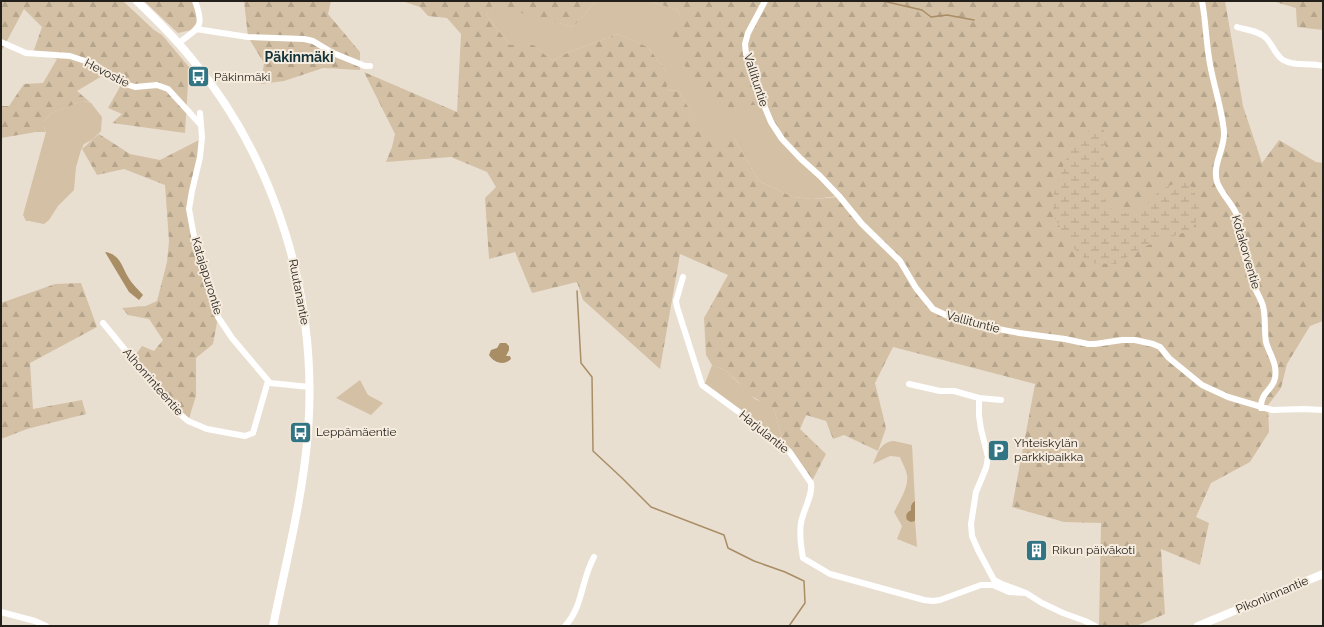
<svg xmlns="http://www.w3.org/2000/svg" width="1324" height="627" viewBox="0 0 1324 627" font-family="Raleway,sans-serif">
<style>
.green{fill:#d4c0a5}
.forest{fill:url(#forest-firs)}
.wetland{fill:url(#wetland-marsh)}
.water{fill:#a98d65}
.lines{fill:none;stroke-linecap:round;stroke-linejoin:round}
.stream{stroke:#a98d65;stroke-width:1.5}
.minor{stroke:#fff;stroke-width:6}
.tertiary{stroke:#fff;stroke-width:8}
.labels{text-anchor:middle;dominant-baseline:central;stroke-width:4;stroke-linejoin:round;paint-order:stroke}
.street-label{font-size:12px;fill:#231f1a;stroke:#f6ecde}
.poi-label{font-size:12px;fill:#231f1a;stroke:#f6ecde;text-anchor:start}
.quarter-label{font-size:14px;font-weight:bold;fill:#113239;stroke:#f6ecde}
</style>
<defs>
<pattern id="forest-firs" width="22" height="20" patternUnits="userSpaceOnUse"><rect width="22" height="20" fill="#d4c0a5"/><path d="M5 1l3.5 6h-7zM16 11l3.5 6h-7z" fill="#b6a58d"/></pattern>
<pattern id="wetland-marsh" width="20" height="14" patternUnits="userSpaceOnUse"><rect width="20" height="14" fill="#d4c0a5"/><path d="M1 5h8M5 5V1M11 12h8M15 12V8" fill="none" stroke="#b6a58d"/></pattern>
</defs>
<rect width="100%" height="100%" fill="#e9dfd1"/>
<path class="green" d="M596,1H649L677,10L680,16L762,104L839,196L813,199L793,197L759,181L734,139L706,140L679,91L666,90V71L648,47L618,34L569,52L552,61L534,45H510L486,15L493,4L573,27Z
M82,101L91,103L102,117L101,131L92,140L84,144L81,150L76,167L74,190L58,206L49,220L44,224L29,221H26L23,215L46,132L44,127V121C57,107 66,108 82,101Z
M712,365L725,370L755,399L768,404L774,409L784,446L704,386Z
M360,380L368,395L383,403L371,415L336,398Z
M894,441L912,445L915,501H913L911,510L909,511L915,521L917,547L897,539L902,526L894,512C899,502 909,487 907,475C906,469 902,463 900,457L890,456L873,464C878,453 880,442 894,441Z"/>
<path class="forest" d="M1,1H123L154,30L162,35L189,67L185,133L112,123L122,114L108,108L122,83L107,73L77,91L91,103C83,100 79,102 72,105C58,110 55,110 44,121V127L46,132H36L1,138V106H9L24,84L43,83L57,59L33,53L42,27L24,9L1,52Z
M144,1H198L201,19L196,29L178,33Z
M244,1H331L328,14L360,52V70L323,68L284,81L261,84L264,63L248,37Z
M402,1H596L573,27L493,5L486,15L510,45H534L552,61L569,52L618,34L648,47L666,71L667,90L679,91L706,139H734L759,181L793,197L813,199L839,197L782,139L762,104L725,108L689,74L667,28L680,16L677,10L649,1H1225L1243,106L1262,163L1279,140L1316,162L1323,163V321L1310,326L1287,364L1281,388L1268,405L1269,432L1250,462L1211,483L1196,517L1209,523L1200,565L1161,549L1165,614L1136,626H1099L1101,523L1064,522L1012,507L1035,384L893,347L875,383L886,428L878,451L844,435L833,439L826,421L806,415L800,429L826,454L811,483L784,446L774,409L748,394L737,381L725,370L712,365L706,355L704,318L728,275L680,254L660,369L583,300L577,282L532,293L515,252L489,259L485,198L496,187L487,172L451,157L386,162L392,147L395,134L364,72L457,112L461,34L447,18L428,16L420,7Z
M1272,1H1323V30L1297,27L1296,8Z
M99,134L130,154L160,160L199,140L200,157L189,209L218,317L213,344L196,358V396L188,421L172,407L134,357L142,346L154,351L163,340L149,319L128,315L122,308L146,306L157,301L167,262L169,241L165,185L124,169L97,175L82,149Z
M81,283L97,327L30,363L33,409L82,400L86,414L27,429L1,439V303L55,284Z"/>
<path class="wetland" d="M1092,128L1104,130L1106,146L1100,179L1103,197L1112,209L1122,214L1143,208L1160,190L1182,180L1193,188L1200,209L1193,229L1143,247L1116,264L1090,263L1070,245L1053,215V196L1064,164L1074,142Z"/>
<path class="water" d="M105,252C120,254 122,267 128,277C132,284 138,289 143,295L139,300L129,292Z
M500,343H506L509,346V350L506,356H510L511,359C504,366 494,363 489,355L491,350L497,348Z
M915,501V521L911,522L907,520C905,515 907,512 911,510V506L913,502Z"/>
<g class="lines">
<path class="stream" d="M883,1L922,10L931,17L947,15L974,20
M577,291L581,363L592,377L593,451L622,478L651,507L724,535L728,548L754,561L785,572L804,581L805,603L789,626"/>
<path class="minor" d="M765,1L748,33L745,44L746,54L754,73L758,91L771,122L782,139L801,159L820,176L839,196L862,224L900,261L916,288L933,309L950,317L977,325L1019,333L1065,339L1088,344H1095L1122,340H1135L1153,344L1160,347L1169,358L1202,385L1228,397L1272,410L1303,409L1323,410
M1202,1C1206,22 1206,43 1210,64C1214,87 1222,109 1224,132C1225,149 1212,164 1217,182C1221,193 1231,203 1236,213C1241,224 1241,240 1244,252C1247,263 1250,275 1254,286C1257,293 1261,299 1263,306C1266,318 1264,330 1266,342C1268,350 1274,359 1275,367C1279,390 1260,389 1261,408
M1237,27C1246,30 1260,31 1266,38C1273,45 1275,55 1283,60C1295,67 1310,62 1323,66
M196,29L248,37L304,39L313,41L333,53L365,66H370
M1,42L26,53L70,56L94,64L122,83L135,87L157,85L168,89L200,124
M179,43C199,27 205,28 195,1
M200,113L202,137L200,157L192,191L189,209L195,242L218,317L232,338L270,383L310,387
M683,277L676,301L677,307L702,385L758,426L789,451L811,483C813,496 803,510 801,523C799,535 801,547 803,558L830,574L924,600L933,601L940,600L981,585H993L1009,592L1026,593
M103,323L172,407L188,421L207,429L245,436L253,433L268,381
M909,384L940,391H954L979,398L1001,400
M979,398V416L981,429L988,457L986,468L976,492L971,524L972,536L978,550L994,580L1002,584L1026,593L1042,603L1063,613L1085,621L1095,626
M1,612L35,621L46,626
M565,626C583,607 581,580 594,557"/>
<path class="tertiary" d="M137,1C156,19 175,38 191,58C277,161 318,299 308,432C303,497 286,562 273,626
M1198,626L1323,574"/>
</g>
<defs>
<symbol id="bus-square" viewBox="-11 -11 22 22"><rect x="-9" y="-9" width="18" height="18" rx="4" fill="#317584" stroke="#f6ecde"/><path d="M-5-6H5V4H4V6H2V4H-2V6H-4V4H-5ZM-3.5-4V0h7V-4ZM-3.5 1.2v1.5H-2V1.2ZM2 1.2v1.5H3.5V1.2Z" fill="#fff"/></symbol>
<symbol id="parking-square" viewBox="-11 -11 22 22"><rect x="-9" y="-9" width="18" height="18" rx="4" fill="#317584" stroke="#f6ecde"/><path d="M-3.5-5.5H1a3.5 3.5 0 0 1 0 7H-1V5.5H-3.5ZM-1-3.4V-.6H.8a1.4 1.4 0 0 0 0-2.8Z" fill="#fff"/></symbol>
<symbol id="building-square" viewBox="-11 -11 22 22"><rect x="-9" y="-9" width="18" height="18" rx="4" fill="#317584" stroke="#f6ecde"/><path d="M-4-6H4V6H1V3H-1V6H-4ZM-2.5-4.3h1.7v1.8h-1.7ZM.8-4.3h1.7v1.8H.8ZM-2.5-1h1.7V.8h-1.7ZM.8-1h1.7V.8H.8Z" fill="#fff"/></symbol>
</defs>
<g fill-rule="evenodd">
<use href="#bus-square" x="186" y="64" width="25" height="25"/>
<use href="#bus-square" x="288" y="420" width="25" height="25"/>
<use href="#parking-square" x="986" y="438" width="25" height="25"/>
<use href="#building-square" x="1024" y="538" width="25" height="25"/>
</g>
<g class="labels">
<g class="street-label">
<text transform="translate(107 73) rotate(27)">Hevostie</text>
<text transform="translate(756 80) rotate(72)">Vallituntie</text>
<text transform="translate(1246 252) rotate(74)">Kotakorventie</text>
<text transform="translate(207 276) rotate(73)">Katajapurontie</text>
<text transform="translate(299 292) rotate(79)">Ruutanantie</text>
<text transform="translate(973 322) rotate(15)">Vallituntie</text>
<text transform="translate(153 382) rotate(49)">Alhonrinteentie</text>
<text transform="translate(764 432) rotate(39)">Harjulantie</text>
<text transform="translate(1272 595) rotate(-23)">Pikonlinnantie</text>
</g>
<g class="poi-label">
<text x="214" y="77">Päkinmäki</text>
<text x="316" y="432">Leppämäentie</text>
<text x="1014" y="443">Yhteiskylän<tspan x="1014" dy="14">parkkipaikka</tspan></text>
<text x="1052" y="550">Rikun päiväkoti</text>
</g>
<g class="quarter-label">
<text x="299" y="57">Päkinmäki</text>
</g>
</g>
<rect width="1324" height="627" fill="none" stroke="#231f1a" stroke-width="4"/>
</svg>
